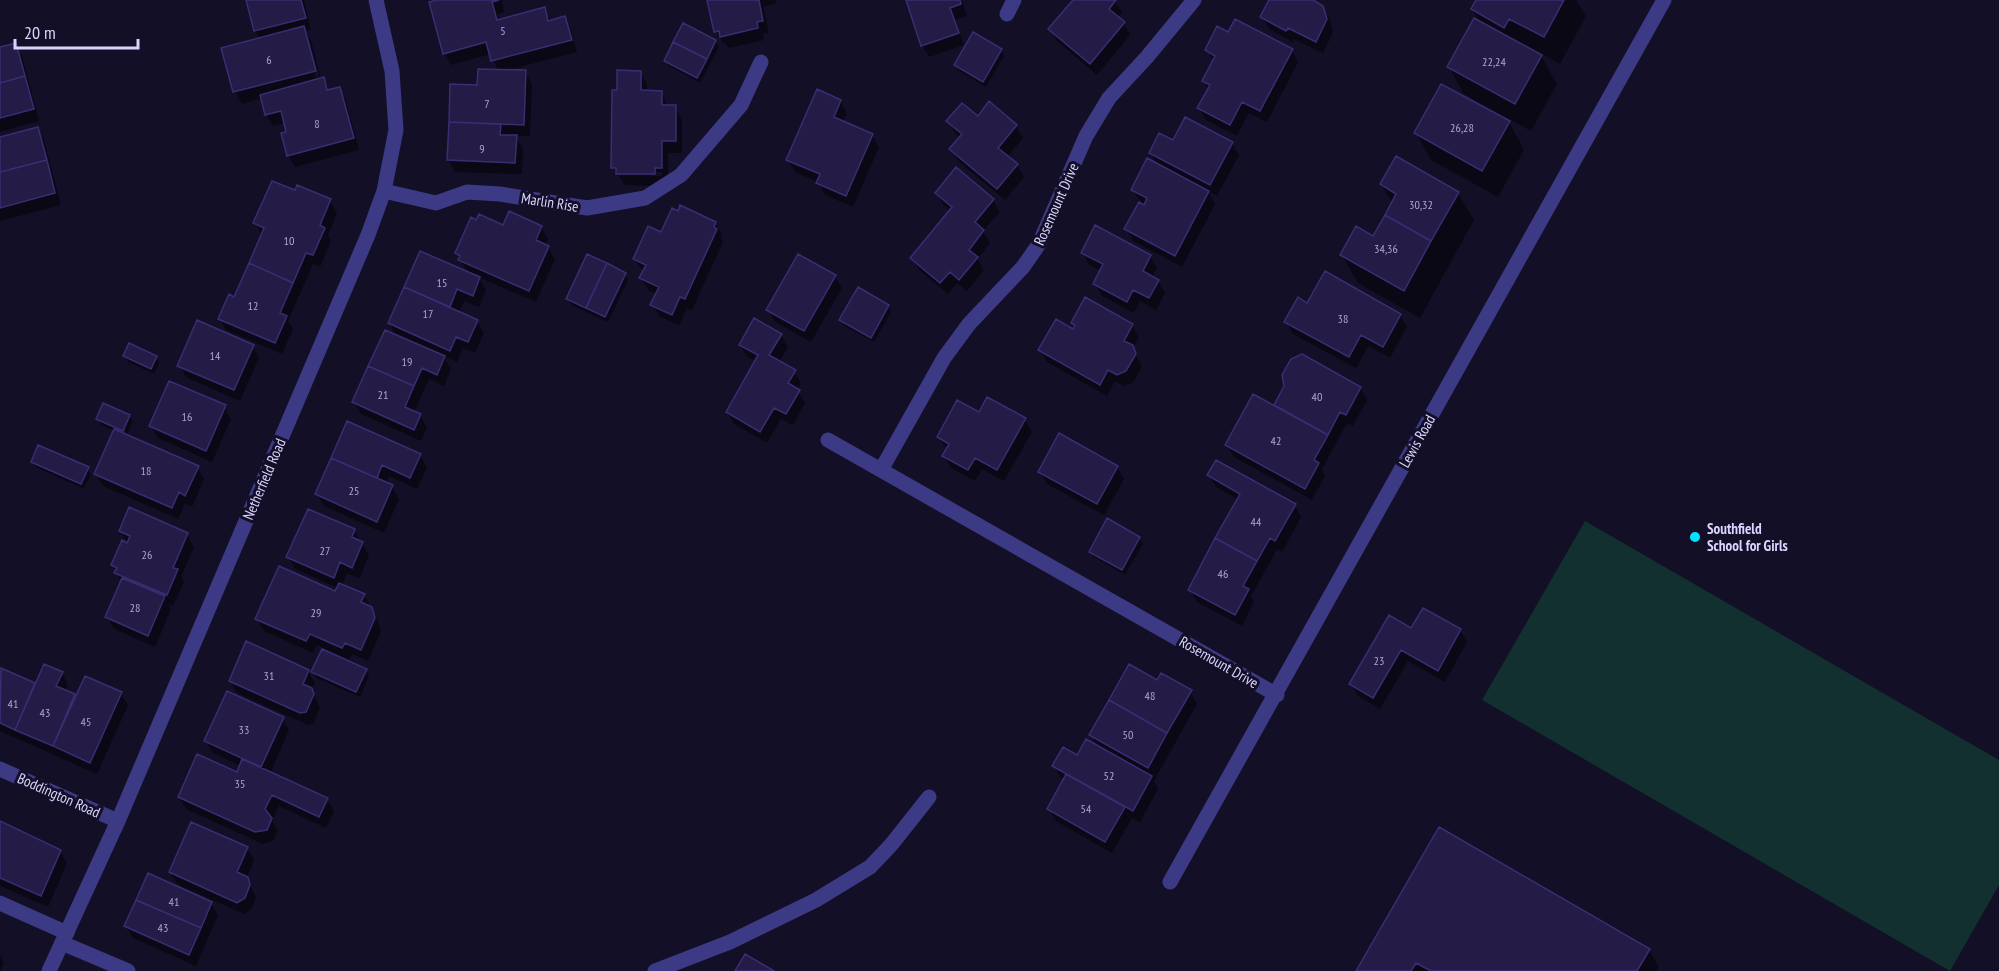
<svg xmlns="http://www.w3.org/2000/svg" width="1999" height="971" viewBox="0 0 1999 971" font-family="'PT Sans Narrow',sans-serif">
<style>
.green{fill:#12302f}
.shadow{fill:#0007;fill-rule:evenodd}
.building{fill:#241b47;stroke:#3b2d73;stroke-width:1.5}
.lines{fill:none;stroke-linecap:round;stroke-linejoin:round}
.lane{stroke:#3d3a85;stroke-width:15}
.street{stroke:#3d3a85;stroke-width:15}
.poi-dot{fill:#00e5ff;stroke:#130f26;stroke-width:2}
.labels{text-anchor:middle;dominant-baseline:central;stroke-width:6;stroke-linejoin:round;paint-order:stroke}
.number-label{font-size:12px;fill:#aca6d1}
.street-label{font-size:15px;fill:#d9d4ff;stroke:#130f26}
.poi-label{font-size:15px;font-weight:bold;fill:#d9d4ff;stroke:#130f26;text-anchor:start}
</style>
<rect width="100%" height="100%" fill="#130f26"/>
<path class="green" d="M1585,521L1999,760V885L1950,971L1482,700Z"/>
<path class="shadow" d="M247,0H304L311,30L305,31L311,40L321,79H323L330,91L339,89L346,101L359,150L295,167L288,155L285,123L273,126L266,114L262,98L242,104L235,92L223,49L261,39L255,31ZM306,39H309L319,77L316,78Z
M443,0H504L502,1L504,12L498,14L500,21L544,9L551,22L564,18L571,30L577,52L508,70L525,72L532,84L530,136H515L523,149L522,174L455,172L448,160L479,86L498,71L491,54L451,65L444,53Z
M709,0H776L777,3L763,7L769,33L763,34L764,40L729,48L725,43H723L716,31Z
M907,0H962L967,16L955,20L964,45L929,57L922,45Z
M1075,0H1114L1122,13L1118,18L1124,23L1130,35L1097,75L1057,41L1050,29Z
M1268,0H1315L1314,2L1322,7L1330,20L1333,32L1323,53L1294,39L1293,42L1269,29L1262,17L1270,1Z
M1477,0H1576L1586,16L1560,64L1539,52L1557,84L1531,131L1464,94L1449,67L1480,23L1472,9Z
M1228,34L1292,50L1298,62L1267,122L1249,113L1237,136L1206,120L1199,108L1209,90L1204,81L1214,62L1207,50Z
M715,41L719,47L700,83L669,66L665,61Z
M15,45L22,56L39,121L0,132V49Z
M1001,50L1004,56L986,87L959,71L955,65Z
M640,72L647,84V92H661L668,107H675L682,119V153H668V179L661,186L625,185L613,167L618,91ZM618,172H662V176L618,175Z
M840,101L847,113L843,122L872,135L879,147L853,207L825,195L818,182L795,172L788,160Z
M989,104L1016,126L1023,138L1007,157L1017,165L1024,177L1005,200L958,161L951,149L961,138L955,133L948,121L978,118Z
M1509,122L1524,150L1498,197L1431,160L1416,133Z
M38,128L44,140L61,205L0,221V138Z
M1173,142L1232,143L1239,155L1217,196L1208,191L1215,204L1182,267L1133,241L1126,229L1141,202L1133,190L1158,166L1151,153Z
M956,170L993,200L1000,212L983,231L990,243L977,259L984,270L967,291L957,283L948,294L919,270L912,258L951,211L943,205L937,193Z
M1381,184L1458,193L1474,220L1420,318L1358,283L1342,255L1373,238L1393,204Z
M295,192L330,201L337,213L328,235L331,241L320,267L313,264L288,321L293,329L282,354L226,330L219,318L235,299L262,236L255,223Z
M715,223L722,235L721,238L723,242L692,310L687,308L679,326L659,316L652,304L657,294L648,290L641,278L644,272L634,259L662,234Z
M504,227H541L548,239L545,245L548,247L555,259L536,302L478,277L486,290L479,307L464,301L459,313L477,321L484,333L475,353L463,348L457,362L443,356L451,369L444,386L429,379L414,412L420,415L427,427L421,441L361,414L354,402L397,337L389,323L421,253L468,273L456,253Z
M1096,227L1150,256L1157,268L1152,278L1158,281L1165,293L1156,310L1140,301L1134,313L1102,296L1095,284L1102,271L1089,265L1083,253Z
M625,274L628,280L608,322L571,305L568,299Z
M835,276L842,288L811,342L775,322L768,310Z
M1308,305L1400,315L1407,327L1390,358L1368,346L1356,368L1293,334L1286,322Z
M888,306L891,312L874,342L844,326L841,320Z
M1073,323L1132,325L1139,337L1133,349L1142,367L1133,383L1124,386L1115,381L1107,396L1047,362L1040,350L1073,331L1075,327Z
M781,335L788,347L779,362L794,371L801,383L797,390L805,403L793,425L781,419L767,443L734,424L727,412L756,361L747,357L740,345Z
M252,346L259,358L240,401L186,377L179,365Z
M125,356L156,357L159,363L154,374L128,362Z
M1286,386L1360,388L1367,400L1353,426L1347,423L1322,469L1325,476L1312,500L1234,457L1227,445L1274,407Z
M224,407L231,419L212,462L158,438L151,426Z
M979,414L1025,420L1032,432L1004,481L982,469L975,481L951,468L944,456L947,450L939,437Z
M129,416L133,421L127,434L121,423L118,425L124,435L197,467L204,479L192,507L185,503L178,519L103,486L96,474L115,431L101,425L98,419Z
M348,423L420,455L427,467L417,489L389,476L386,484L392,487L399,499L384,533L324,506L317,494Z
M33,462L87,469L91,474L84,489L36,467Z
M1117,467L1124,479L1104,515L1047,484L1040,472Z
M1209,475L1295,505L1301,517L1282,552L1277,549L1264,573L1251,596L1254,602L1242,626L1197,602L1190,590L1239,500L1216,487Z
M1107,521L1139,538L1143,544L1125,575L1094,557L1090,552Z
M354,530L369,555L359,579L347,573L342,586L364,595L378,621L381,631L368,661L352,654L349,660L317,645L313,653L264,631L257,619L336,593L338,588L295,569L288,557Z
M120,531L187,535L194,547L181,577L184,582L173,606L168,604L171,609L155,647L114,629L107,617L121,582L113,565L129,545Z
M1412,630H1460L1467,642L1445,682L1408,661L1380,709L1358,696L1351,684Z
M2,670L36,685L62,673L68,685L65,692L77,697L121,693L128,705L97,774L0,731V675Z
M308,671L315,683L311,690L320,707L313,724L308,725L237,693L230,681Z
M366,671L369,676L360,697L316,678L313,672Z
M1157,682L1190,692L1197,704L1154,781L1158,789L1140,822L1132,818L1112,853L1056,821L1049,809L1065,780L1061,778L1054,766L1098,747L1091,735Z
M282,718L289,730L270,774L327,799L334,811L326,828L279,806L272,821L278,831L273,841L263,844L186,809L179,797L238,774L241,766L213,753L206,741Z
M0,824L60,851L67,863L48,907L0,886Z
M1440,829L1649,950L1659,967L1657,971H1358Z
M247,848L254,860L247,878L256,898L251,910L244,914L177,884L170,872Z
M211,903L218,915L196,966L133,938L126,926Z
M0,955L4,963L0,971Z"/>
<path class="building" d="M246,0H301L306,18L254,31Z
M437,0H499L492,2L497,20L545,7L548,21L565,16L572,40L491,61L486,42L443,54L429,2Z
M707,0H759L763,21L757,22L758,28L720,37L719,31L714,32Z
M906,0H960L961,4L950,8L959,33L921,46Z
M1073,0H1116L1109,9L1125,22L1090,64L1048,29Z
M1269,0H1313L1323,6L1327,19L1316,42L1288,28L1286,31L1260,17Z
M1476,0H1564L1544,37L1509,19L1504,28L1471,9Z
M1474,18L1542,55L1515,104L1447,67Z
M1235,19L1293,49L1260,111L1242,102L1230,125L1197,108L1210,85L1202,81L1215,56L1205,50L1217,26L1228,32Z
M683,23L716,40L707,59L673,42Z
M304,26L316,71L233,92L221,48Z
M973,32L1002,49L983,82L954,65Z
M673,42L707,59L697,78L664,61Z
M16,43L25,76L0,83V47Z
M478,69L526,70L524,125L449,122L450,84L477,85Z
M617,70L641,71V90L662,91V105H676V141H662V168H655V174H616V168H611L612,90H617Z
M25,76L34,109L0,118V83Z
M324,77L327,90L340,87L354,138L287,156L281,133L286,132L281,111L265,115L260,95Z
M1441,84L1510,121L1482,171L1414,133Z
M817,89L841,100L834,117L873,134L846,196L816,183L820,174L786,160Z
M989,101L1017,125L998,148L1018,164L997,189L949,149L962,134L946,121L962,103L978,116Z
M1185,117L1233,142L1210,185L1149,153L1159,133L1173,140Z
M449,122L501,124L500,135H517L515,163L447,160Z
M38,127L47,160L0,172V137Z
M1396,156L1459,192L1431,241L1385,215L1396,194L1380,184Z
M1147,158L1209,191L1175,256L1124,229L1139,202L1144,205L1147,198L1131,190Z
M47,160L55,193L0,208V172Z
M956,167L994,199L975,222L984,230L969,250L978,257L959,280L950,272L940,283L910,258L952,207L935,193Z
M272,181L295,190L297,185L331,199L320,225L325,228L313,255L306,253L293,283L249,263L264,228L253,223Z
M680,205L716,222L714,227L717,229L685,299L680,297L672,315L650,305L659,287L639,278L646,265L633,259L648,226L661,232L672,208L678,211Z
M509,211L542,226L536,240L549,246L529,291L458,260L460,256L455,253L471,217L476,220L479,214L503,225Z
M1385,215L1431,241L1404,291L1340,255L1356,226L1373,236Z
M1095,225L1151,255L1143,271L1159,280L1149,298L1133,290L1127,302L1093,284L1103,264L1081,253Z
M420,251L480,277L473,296L457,289L450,307L404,287Z
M587,254L607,263L586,308L566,299Z
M798,254L836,275L804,331L766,310Z
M249,263L293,283L280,313L287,316L275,343L218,319L229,294L234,297Z
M607,263L626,273L605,317L586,308Z
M1325,271L1401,314L1383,347L1361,335L1349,357L1284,322L1298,297L1307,303Z
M404,287L478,320L468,342L456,337L450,351L388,323Z
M858,287L889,305L871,338L839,320Z
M1085,297L1133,324L1124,341L1133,345L1136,354L1126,371L1117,375L1108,370L1100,385L1038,350L1056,319L1073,329L1075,325L1071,323Z
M754,318L782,334L769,355L796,370L788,383L800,390L786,414L774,408L760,432L726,412L758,355L739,345Z
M197,320L254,345L234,390L177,366Z
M385,330L445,356L437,375L422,368L414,386L368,366Z
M129,343L157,356L151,369L123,356Z
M1302,354L1361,387L1346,415L1340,412L1328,435L1274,405L1284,386L1282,375L1291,359Z
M368,366L414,386L405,407L421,414L414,430L352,402Z
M169,381L226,405L206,451L149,426Z
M1253,394L1328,435L1314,460L1319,463L1305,489L1225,445Z
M987,397L1026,418L997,470L975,458L968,470L942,456L949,444L937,437L957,400L979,412Z
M103,403L130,415L123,431L96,419Z
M347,421L421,454L410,478L382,465L377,478L331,458Z
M114,429L199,466L185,496L179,492L172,508L94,474Z
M1059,433L1118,466L1097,504L1038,472Z
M38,445L89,467L81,484L31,462Z
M331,458L393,485L377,522L315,494Z
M1216,460L1296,504L1275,541L1270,538L1257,561L1215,538L1240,494L1207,475Z
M129,507L188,533L173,568L178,569L167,595L114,573L117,568L111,565L122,540L127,543L130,536L119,531Z
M308,509L355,529L352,537L363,542L352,568L340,562L334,578L286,557Z
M1107,518L1140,537L1122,570L1089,552Z
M1215,538L1257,561L1243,586L1249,589L1235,615L1188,590Z
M279,566L335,591L339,583L365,594L361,602L372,607L375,618L361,650L345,643L342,648L310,634L306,641L255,619Z
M122,578L165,596L148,636L105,617Z
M1423,608L1461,629L1438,671L1401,650L1373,698L1349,684L1389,615L1411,628Z
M246,641L309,670L303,684L312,688L314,694L306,712L300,713L229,681Z
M322,649L367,669L356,692L311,672Z
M44,664L63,672L56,686L75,694L53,746L15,730Z
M1129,664L1157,680L1161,673L1192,690L1167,733L1109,700Z
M1,668L35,683L15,730L0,723Z
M85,676L122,692L90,763L53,746Z
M227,691L284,717L261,767L204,741Z
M1109,700L1167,733L1148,768L1089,735Z
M1086,739L1152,776L1133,811L1052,766L1063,747L1077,755Z
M197,754L237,772L242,759L328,798L319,817L272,795L265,809L272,818L267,830L255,832L178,797Z
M1066,774L1125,807L1105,842L1047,809Z
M0,821L61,850L41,896L0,878Z
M191,822L248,847L237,872L248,877L250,885L245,898L237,903L169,872Z
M1439,827L1650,949L1637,971H1431L1416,963L1411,971H1356Z
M148,873L212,902L201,928L136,900Z
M136,900L201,928L189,955L124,926Z
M745,954L774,971H735Z"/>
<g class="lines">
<path class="lane" d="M1007,14L1014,0
M0,903L67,933
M62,943L128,971
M655,971L730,942L816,900L870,867L891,845L929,797"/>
<path class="street" d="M384,191L436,203L467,192L500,194L587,208L645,198L681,175L741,105L761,62
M828,440L1277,695
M881,470L944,358L969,324L1023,267L1039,244L1086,136L1109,98L1147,57L1194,0
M0,769L118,821
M1170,882L1664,0
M49,971L118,821L368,235L384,191L396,130L392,71L376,0"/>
</g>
<circle class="poi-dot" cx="1695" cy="537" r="6"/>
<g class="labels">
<g class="number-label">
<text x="503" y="30">5</text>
<text x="269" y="59">6</text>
<text x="1494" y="61">22,24</text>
<text x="487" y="103">7</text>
<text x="317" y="123">8</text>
<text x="1462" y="127">26,28</text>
<text x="482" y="148">9</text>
<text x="1421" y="204">30,32</text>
<text x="289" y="240">10</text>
<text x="1386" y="248">34,36</text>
<text x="442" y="282">15</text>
<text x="253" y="305">12</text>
<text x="428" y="313">17</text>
<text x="1343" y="318">38</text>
<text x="215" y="355">14</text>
<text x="407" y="361">19</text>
<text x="383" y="394">21</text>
<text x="1317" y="396">40</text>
<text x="187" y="416">16</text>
<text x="1276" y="440">42</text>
<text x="146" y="470">18</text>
<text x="354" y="490">25</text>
<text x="1256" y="521">44</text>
<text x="325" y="550">27</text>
<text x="147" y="554">26</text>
<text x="1223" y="573">46</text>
<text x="135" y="607">28</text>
<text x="316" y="612">29</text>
<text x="1379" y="660">23</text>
<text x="269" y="675">31</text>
<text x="1150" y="695">48</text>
<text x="13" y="703">41</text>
<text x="45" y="712">43</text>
<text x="86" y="721">45</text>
<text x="244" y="729">33</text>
<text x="1128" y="734">50</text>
<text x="1109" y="775">52</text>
<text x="240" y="783">35</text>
<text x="1086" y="808">54</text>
<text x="174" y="901">41</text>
<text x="163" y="927">43</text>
</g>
<g class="street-label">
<text transform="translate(550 202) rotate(9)">Marlin Rise</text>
<text transform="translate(1056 204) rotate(-66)">Rosemount Drive</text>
<text transform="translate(1417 441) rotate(-61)">Lewis Road</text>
<text transform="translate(264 479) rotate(-67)">Netherfield Road</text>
<text transform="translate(1219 662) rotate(30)">Rosemount Drive</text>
<text transform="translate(59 795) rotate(24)">Boddington Road</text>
</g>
<g class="poi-label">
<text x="1707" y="528">Southfield<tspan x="1707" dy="17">School for Girls</tspan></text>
</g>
</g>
<path d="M15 39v9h123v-9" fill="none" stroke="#d9d4ff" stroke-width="3"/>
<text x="24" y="39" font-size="18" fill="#d9d4ff" stroke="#130f26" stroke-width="4.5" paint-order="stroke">20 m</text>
</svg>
